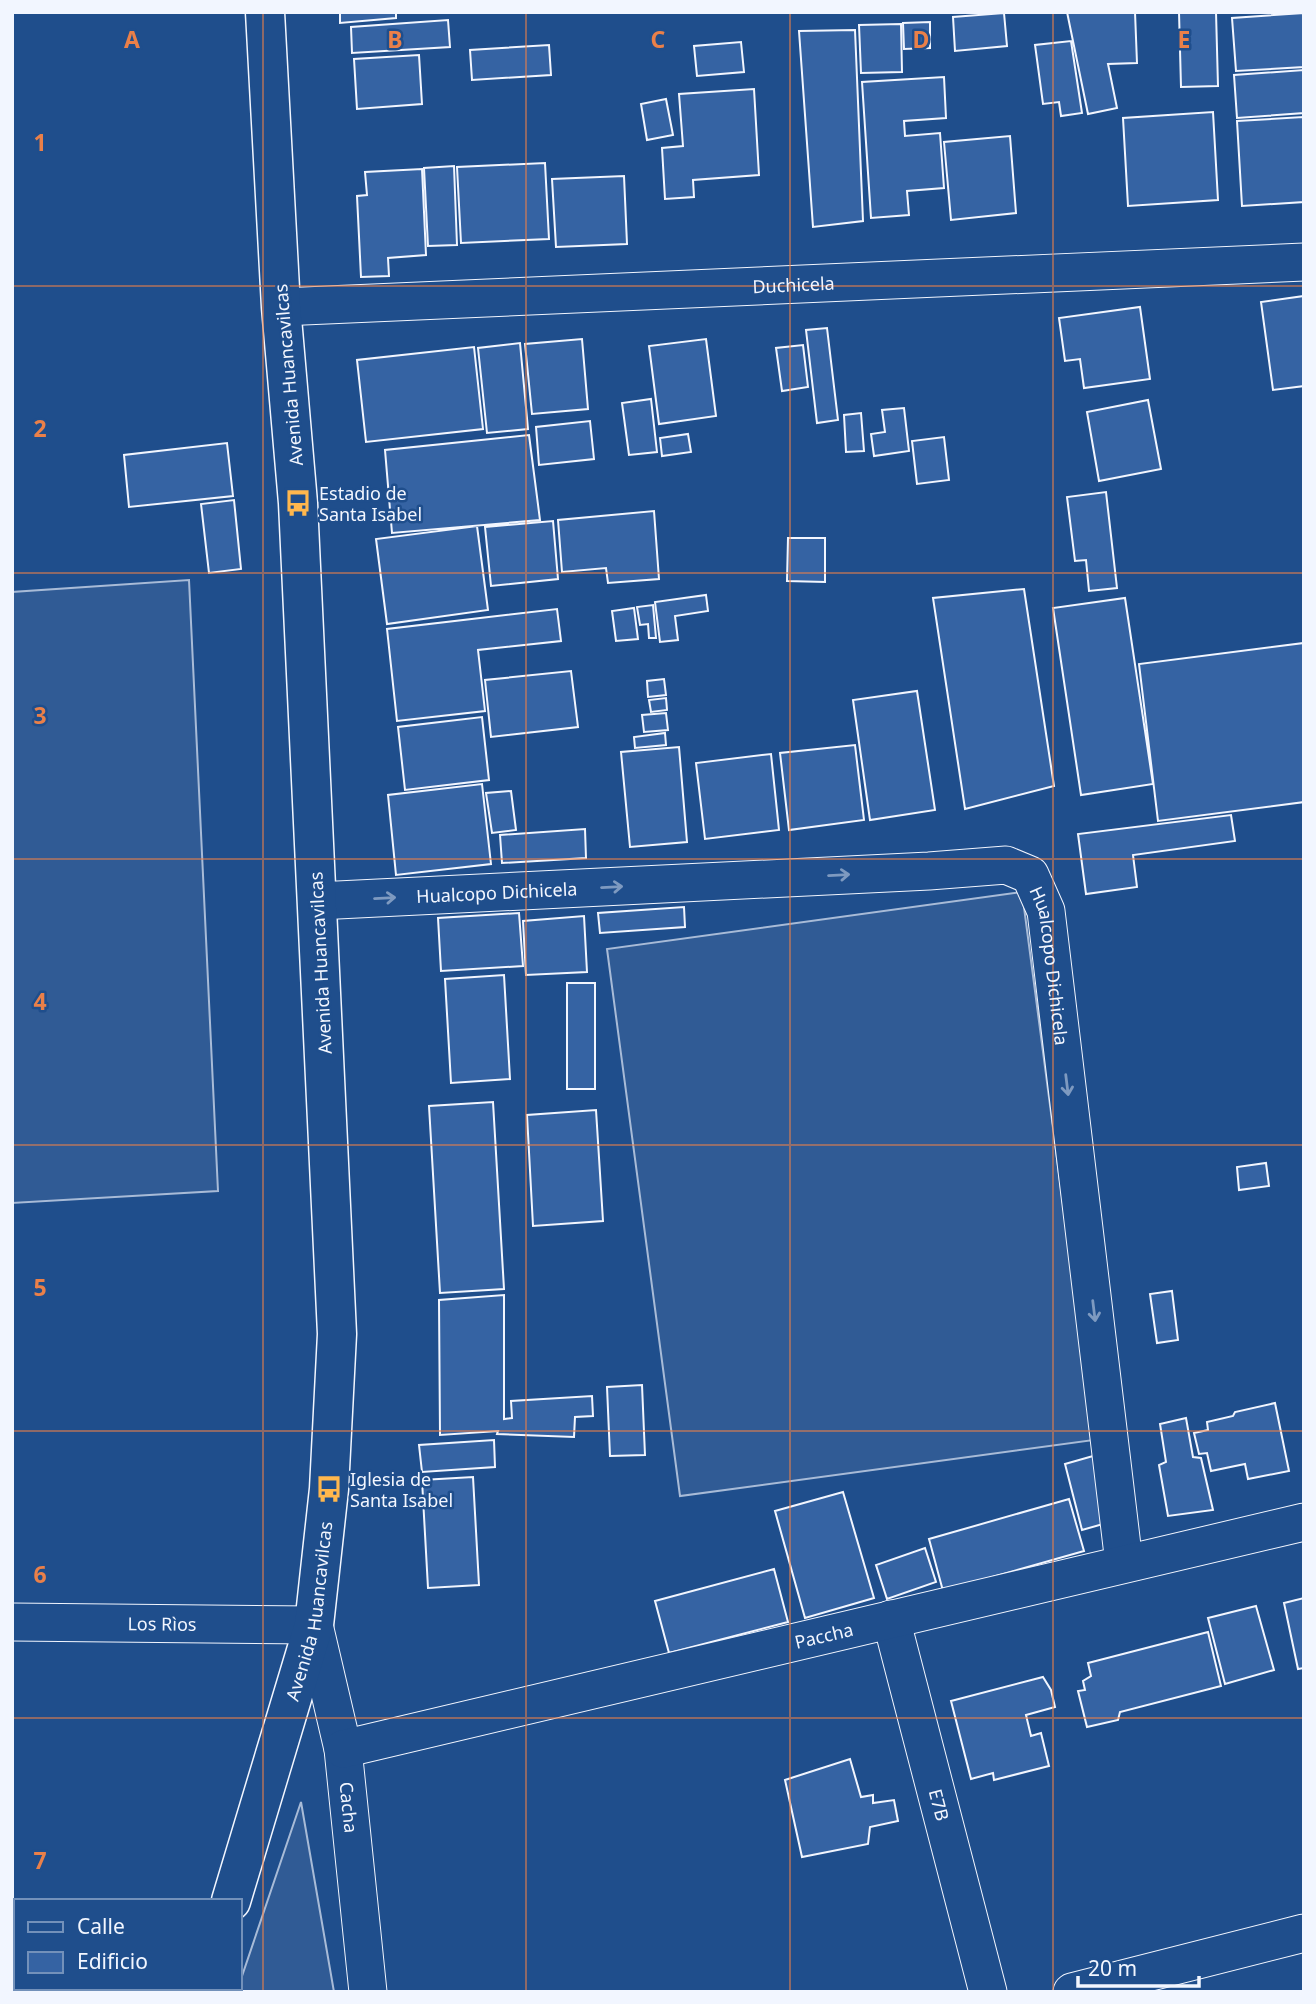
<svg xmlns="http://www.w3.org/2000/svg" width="1316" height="2004" viewBox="0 0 1316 2004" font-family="'Noto Sans',sans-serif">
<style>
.built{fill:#305b95;stroke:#a8bbd7;stroke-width:2}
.building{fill:#3563a3;stroke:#f2f6ff;stroke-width:2}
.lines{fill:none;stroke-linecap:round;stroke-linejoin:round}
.minor-casing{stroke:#f2f6ff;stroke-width:39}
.tertiary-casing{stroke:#f2f6ff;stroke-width:41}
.minor{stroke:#1f4e8c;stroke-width:37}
.tertiary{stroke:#1f4e8c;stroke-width:38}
.oneway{stroke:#7e9ac0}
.grid{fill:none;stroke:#ea8049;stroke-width:2;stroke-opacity:0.55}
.labels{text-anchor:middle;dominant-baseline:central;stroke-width:5;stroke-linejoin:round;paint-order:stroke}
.street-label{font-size:18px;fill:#f2f6ff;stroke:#1f4e8c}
.poi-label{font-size:18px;fill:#f2f6ff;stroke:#1f4e8c;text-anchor:start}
.grid-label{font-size:23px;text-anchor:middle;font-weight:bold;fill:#ea8049;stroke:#1f4e8c;stroke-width:5;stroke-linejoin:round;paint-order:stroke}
</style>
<rect width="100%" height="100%" fill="#1f4e8c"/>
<path class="built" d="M189,580L218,1191L12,1203V592Z
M1022,892L1094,1440L680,1496L607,949Z
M301,1802L334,1992H237L240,1988V1982Z"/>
<path class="building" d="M340,12H396V18L340,23Z
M1067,12H1135L1137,63L1108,64L1117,108L1088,114Z
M1179,12H1216L1218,86L1181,87Z
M1004,13L1007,46L955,51L953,17Z
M1304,13V67L1236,71L1232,18Z
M448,20L450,47L352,53L351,27Z
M930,22V48L904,49L903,23Z
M901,24L902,72L861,73L859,25Z
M855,30L863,221L813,227L799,31Z
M1071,41L1082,113L1061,116L1059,102L1043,104L1035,45Z
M741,42L744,72L697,76L694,46Z
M549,45L551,75L472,80L470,50Z
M419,55L422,104L357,109L354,59Z
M1304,70V113L1237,118L1234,75Z
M944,77L946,118L904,121L905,136L940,133L944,188L907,191L909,215L871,218L862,82Z
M754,89L759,175L693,180L694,197L665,199L662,148L683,146L679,94Z
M666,99L673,135L647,140L641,104Z
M1213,112L1218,200L1128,206L1123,118Z
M1303,117L1304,202L1242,206L1237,121Z
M1010,136L1016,213L951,220L944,142Z
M545,163L549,239L461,243L457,167Z
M454,166L457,245L428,246L424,168Z
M422,169L426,255L388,258L389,276L361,277L357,196L367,195L365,172Z
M624,176L627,244L556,247L552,179Z
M1304,296V386L1273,390L1261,302Z
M1140,307L1150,379L1084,388L1080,359L1065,361L1059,318Z
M827,328L838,420L817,423L806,330Z
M582,339L588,409L532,414L525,344Z
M706,339L716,416L659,424L649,346Z
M520,343L528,429L487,433L478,348Z
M803,345L808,387L782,391L776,348Z
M474,347L483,429L366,442L357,360Z
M651,399L657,452L629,455L622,403Z
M1148,400L1161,469L1099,481L1087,412Z
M904,408L909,451L874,456L871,434L885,432L882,410Z
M861,413L864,451L846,452L844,415Z
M590,421L594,459L539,465L536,427Z
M688,434L691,452L662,456L660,438Z
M529,435L540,520L392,533L385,450Z
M944,437L949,480L917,484L912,441Z
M227,443L233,496L129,507L124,455Z
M1106,492L1117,588L1089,591L1086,560L1075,561L1067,497Z
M234,500L241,569L209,573L201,504Z
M654,511L659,579L608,583L606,568L562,572L558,520Z
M553,521L558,579L491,586L485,527Z
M477,526L488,610L387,624L376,539Z
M788,538H825V582L787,581Z
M1024,589L1054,786L965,809L933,598Z
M706,595L708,611L675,616L678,640L660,642L655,602Z
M1125,598L1153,784L1081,795L1053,608Z
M653,605L656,638H649L648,624L640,625L637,607Z
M634,608L638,639L616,641L612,611Z
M557,609L561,641L478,650L485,711L397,721L387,629Z
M1304,643V802L1158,821L1139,664Z
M571,671L578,727L491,737L485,680Z
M664,679L666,695L648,697L647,681Z
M917,691L935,810L870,820L853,700Z
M666,698L667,710L651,712L649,700Z
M666,713L668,730L644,732L642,715Z
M482,717L489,780L405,790L398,727Z
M665,733L666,745L635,748L634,737Z
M855,745L864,820L789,830L780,753Z
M679,747L687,842L630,847L621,752Z
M771,754L779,830L705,839L696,763Z
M482,784L491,864L396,875L388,795Z
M511,791L516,830L492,833L486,793Z
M1231,815L1235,841L1133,855L1137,887L1086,894L1078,834Z
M585,829L586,858L502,863L500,835Z
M684,907L685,927L600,933L598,913Z
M519,913L523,966L441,971L438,918Z
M584,916L587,972L526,975L523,921Z
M504,975L510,1079L451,1083L445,979Z
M567,983H595V1089H567Z
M493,1102L504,1289L440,1293L429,1106Z
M596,1110L603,1221L533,1226L527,1115Z
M1266,1163L1269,1186L1239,1190L1237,1167Z
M1172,1291L1178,1340L1157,1343L1150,1294Z
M504,1295V1419L512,1418L511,1401L592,1396L593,1416L575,1417L574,1437L497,1434L498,1431L440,1435L439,1300Z
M642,1385L645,1455L610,1456L607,1387Z
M1275,1403L1289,1471L1248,1479L1245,1464L1211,1471L1207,1453L1199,1454L1194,1433L1208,1430L1207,1422L1233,1416L1235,1412Z
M1186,1418L1193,1457L1201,1458L1213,1510L1168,1516L1159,1465L1166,1462L1160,1424Z
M494,1440L495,1467L422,1472L419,1445Z
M1093,1456L1110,1522L1082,1530L1065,1464Z
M473,1477L479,1585L428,1588L422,1480Z
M843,1492L874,1598L805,1618L775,1511Z
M1069,1499L1084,1551L943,1591L929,1539Z
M925,1548L936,1582L887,1599L876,1565Z
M774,1569L788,1622L669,1653L655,1601Z
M1304,1598V1668L1298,1669L1284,1603Z
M1256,1606L1274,1670L1225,1684L1208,1618Z
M1208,1632L1221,1686L1120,1712L1118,1720L1087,1727L1078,1691L1085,1690L1083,1681L1091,1676L1088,1663Z
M1043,1677L1051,1690L1055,1707L1026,1715L1031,1736L1041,1733L1049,1766L994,1780L993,1773L971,1779L951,1701Z
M850,1759L861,1797L873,1795V1803L894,1800L898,1821L870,1827L868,1844L802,1857L785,1780Z"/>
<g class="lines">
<defs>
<g id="minor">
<path id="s1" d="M281,307L1304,262"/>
<path id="s2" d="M317,901L929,871L1006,865L1030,875L1046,911L1124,1563"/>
<path id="s3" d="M891,1619L988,1992"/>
<path id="s4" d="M12,1622L314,1625L343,1749L368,1992"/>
<path id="s5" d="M343,1749L1304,1522"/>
<path d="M1072,1992L1304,1933"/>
</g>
<g id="tertiary">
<path id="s6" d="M231,1901L314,1625L329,1489L337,1334L298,503L281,307L265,12"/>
<path d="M204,1992L205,1988"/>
</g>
</defs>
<use href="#minor" class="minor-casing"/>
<use href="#tertiary" class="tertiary-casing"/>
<use href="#minor" class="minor"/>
<use href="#tertiary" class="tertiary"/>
</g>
<defs><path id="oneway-shaft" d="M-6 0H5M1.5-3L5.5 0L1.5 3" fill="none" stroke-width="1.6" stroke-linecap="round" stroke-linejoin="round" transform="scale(1.75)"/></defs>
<g class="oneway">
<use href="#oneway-shaft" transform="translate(839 875) rotate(-3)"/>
<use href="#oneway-shaft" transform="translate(612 887) rotate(-3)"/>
<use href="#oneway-shaft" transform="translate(385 898) rotate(-3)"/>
<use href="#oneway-shaft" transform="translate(1067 1085) rotate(83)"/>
<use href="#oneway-shaft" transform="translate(1094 1311) rotate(83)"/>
</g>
<path class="grid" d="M263,12V1992M526,12V1992M790,12V1992M1053,12V1992M12,286H1304M12,573H1304M12,859H1304M12,1145H1304M12,1431H1304M12,1718H1304"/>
<defs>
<symbol id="bus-bare" viewBox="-9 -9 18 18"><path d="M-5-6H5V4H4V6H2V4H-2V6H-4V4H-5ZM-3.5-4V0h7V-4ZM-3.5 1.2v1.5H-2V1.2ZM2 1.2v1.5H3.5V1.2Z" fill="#ffb74d" stroke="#1f4e8c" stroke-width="2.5" paint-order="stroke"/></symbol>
</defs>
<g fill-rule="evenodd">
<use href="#bus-bare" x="279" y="484" width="38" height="38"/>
<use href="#bus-bare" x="310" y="1470" width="38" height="38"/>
</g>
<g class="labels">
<g class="street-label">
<text stroke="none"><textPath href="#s1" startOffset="513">Duchicela</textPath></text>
<text transform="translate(288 375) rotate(-95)">Avenida Huancavilcas</text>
<text stroke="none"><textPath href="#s2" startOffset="180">Hualcopo Dichicela</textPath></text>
<text transform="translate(320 963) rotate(-93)">Avenida Huancavilcas</text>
<text stroke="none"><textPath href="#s2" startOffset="810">Hualcopo Dichicela</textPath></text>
<text stroke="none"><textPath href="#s6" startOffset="301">Avenida Huancavilcas</textPath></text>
<text stroke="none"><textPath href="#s4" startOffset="150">Los Rìos</textPath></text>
<text stroke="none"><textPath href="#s5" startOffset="494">Paccha</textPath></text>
<text stroke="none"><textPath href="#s3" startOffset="192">E7B</textPath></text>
<text stroke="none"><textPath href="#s4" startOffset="488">Cacha</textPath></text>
</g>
<g class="poi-label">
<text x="319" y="493">Estadio de<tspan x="319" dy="21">Santa Isabel</tspan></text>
<text x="350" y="1479">Iglesia de<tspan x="350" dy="21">Santa Isabel</tspan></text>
</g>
</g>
<g class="grid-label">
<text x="132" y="48">A</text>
<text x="395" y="48">B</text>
<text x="658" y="48">C</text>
<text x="921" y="48">D</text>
<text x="1184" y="48">E</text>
<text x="40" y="151">1</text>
<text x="40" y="437">2</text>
<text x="40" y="724">3</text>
<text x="40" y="1010">4</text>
<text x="40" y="1296">5</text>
<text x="40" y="1583">6</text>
<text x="40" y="1869">7</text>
</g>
<rect width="1316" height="2004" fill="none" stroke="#f2f6ff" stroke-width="28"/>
<rect x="14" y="1899" width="228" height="91" fill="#1f4e8c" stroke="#7391ba" stroke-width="2"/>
<rect x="28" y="1922" width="35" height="10" fill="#1f4e8c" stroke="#7391ba" stroke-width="2"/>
<text x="77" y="1934" font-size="21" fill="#f2f6ff">Calle</text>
<rect x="28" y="1952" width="35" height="21" fill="#3563a3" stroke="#7391ba" stroke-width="2"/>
<text x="77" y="1969" font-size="21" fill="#f2f6ff">Edificio</text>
<path d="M1078 1976v10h121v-10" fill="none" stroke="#f2f6ff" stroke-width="3.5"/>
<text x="1088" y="1976" font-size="21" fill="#f2f6ff" stroke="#1f4e8c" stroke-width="5" paint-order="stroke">20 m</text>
</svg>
